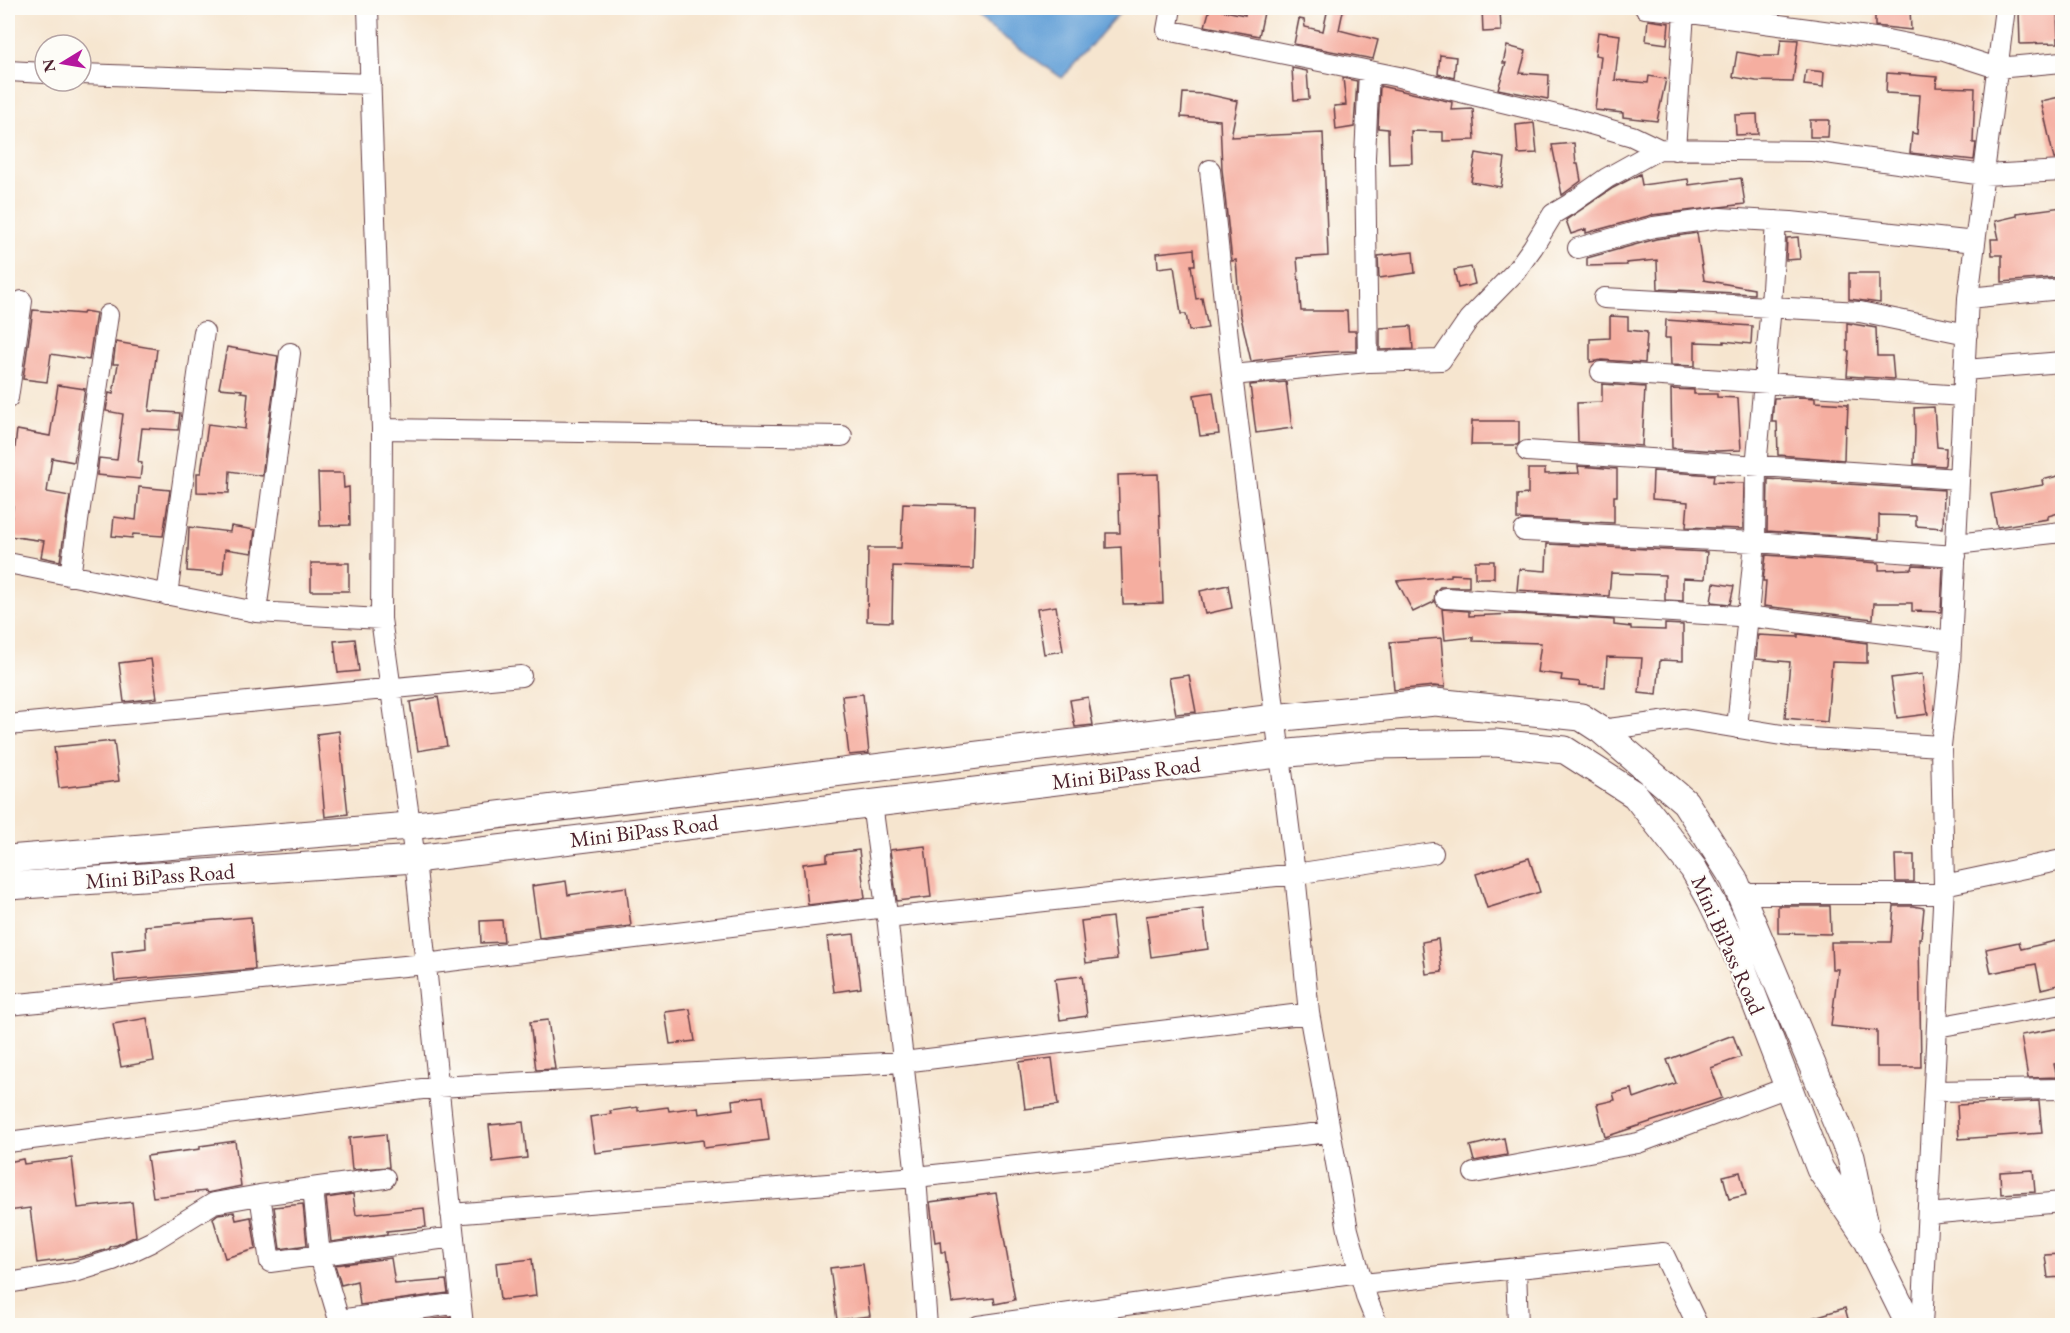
<svg xmlns="http://www.w3.org/2000/svg" width="2070" height="1333" viewBox="0 0 2070 1333" font-family="'EB Garamond',serif">
<style>
.water{fill:#68a3d8;stroke:#596182;stroke-width:1.5}
.building{fill:#f5aea0}
.lines{fill:none;stroke-linecap:round;stroke-linejoin:round}
.street-casing{stroke:#643d44;stroke-width:22}
.secondary-casing{stroke:#643d44;stroke-width:29}
.street{stroke:#fff;stroke-width:20}
.secondary{stroke:#fff;stroke-width:27}
.labels{text-anchor:middle;dominant-baseline:central;stroke-width:4.5;stroke-linejoin:round;paint-order:stroke}
.street-label{font-size:22px;fill:#4a1f2b;stroke:#fdfcf7}
</style>
<rect width="100%" height="100%" fill="#fdfcf7"/>
<filter id="ink" filterUnits="userSpaceOnUse"><feTurbulence type="fractalNoise" baseFrequency=".0167" numOctaves="2"/><feDisplacementMap in="SourceGraphic" scale="12" xChannelSelector="R" yChannelSelector="G"/><feConvolveMatrix kernelMatrix="1 2 1 2 8 2 1 2 1" color-interpolation-filters="sRGB"/></filter>
<filter id="wash" filterUnits="userSpaceOnUse"><feTurbulence type="fractalNoise" baseFrequency=".008" numOctaves="4" result="noise"/><feDisplacementMap in="SourceGraphic" scale="24" xChannelSelector="R" yChannelSelector="G"/><feGaussianBlur stdDeviation="1.35" result="paint"/><feColorMatrix in="noise" values="0 0 0 0 0 0 0 0 0 0 0 0 0 0 0 0 0 1.4 0 .05"/><feComposite in="paint" operator="in"/></filter>
<g filter="url(#wash)">
<rect width="100%" height="100%" fill="#f6e5cf"/>
<path class="water" d="M962,8H1124L1062,78Z"/>
<g id="blocks">
<path class="building" d="M1210,8L1245,15L1246,8H1265L1259,36L1205,26Z
M1328,8L1343,11L1339,30L1378,40L1373,59L1294,44L1299,19L1304,20L1305,27L1323,31Z
M1482,8H1500L1501,31L1483,32Z
M1875,8H1910L1911,30L1875,26Z
M2057,11L2058,43L2020,44L2019,12Z
M1648,20L1669,23L1667,44L1646,41Z
M1598,32L1620,35L1615,80L1648,83L1649,76L1666,79L1657,121L1623,117V113L1595,110L1601,56L1595,55Z
M1781,39L1798,40L1793,82L1756,81L1733,77L1737,52L1760,56H1779Z
M1507,46L1526,51L1520,73L1549,75L1548,99L1498,89L1506,63H1503Z
M1440,55L1456,57L1454,78L1438,74Z
M1292,68L1307,71L1309,99L1294,100Z
M1806,70L1824,72L1823,87L1804,85Z
M1887,73L1937,77L1936,87L1975,88L1973,143H1976L1974,160L1910,153L1912,133L1917,134L1920,95L1886,93Z
M1343,78L1357,81L1354,127L1336,130L1334,106L1346,105Z
M1380,86L1452,102L1451,110L1473,109L1475,140L1443,141V132L1411,131L1412,163L1389,164L1388,129L1378,128Z
M1183,93L1206,94L1238,101L1231,137L1323,133L1328,256L1297,258L1301,311H1347L1348,331H1356V351L1324,352L1251,361L1240,313L1236,260L1232,261L1222,169L1220,120L1181,117Z
M2060,97L2062,107V159H2054L2041,101Z
M1757,114L1758,134L1736,135L1735,115Z
M1810,120H1829L1828,137H1810Z
M1534,123L1537,153L1518,154L1516,125Z
M1574,143L1576,164H1578L1581,181L1562,195L1552,145Z
M1476,153L1505,158L1501,187L1471,182Z
M1640,174L1642,185L1688,179L1689,185L1741,178L1745,204L1652,215L1586,233V229L1571,234L1566,220L1613,188Z
M2062,207V277L2002,282V255H1992L1991,239H1999L1995,221L2017,216V213Z
M1697,233L1704,280L1754,289V294L1658,289L1657,260L1626,263L1627,265L1587,266V258L1656,239Z
M1798,237L1800,259L1786,260L1787,238Z
M1194,249L1195,265H1191L1196,299L1202,298L1208,328L1189,331L1186,314H1181L1174,266L1158,268L1157,253Z
M1413,252L1415,273L1379,278L1378,256Z
M1471,267L1475,284L1458,288L1454,270Z
M1849,273H1880V303L1849,299Z
M33,310L83,314L84,311L96,313L89,360L51,354L47,382L23,379Z
M1610,316L1628,317V330L1647,332L1645,363L1602,360L1590,362V339L1610,338Z
M1666,320L1752,326L1751,344L1724,341V343L1695,342V366L1671,365L1670,338H1665Z
M1847,323L1876,328L1877,356H1892L1894,379L1847,376L1849,351H1847Z
M1411,326L1413,349L1380,350V328Z
M116,342L157,349L149,411L180,413L178,430L142,428L138,462L142,463L140,479L97,475L99,458L117,460L123,414L106,411L109,393L113,394L118,364H113Z
M227,347L278,356L262,476L230,471L229,493L197,492V473H201L208,424L245,429L248,393L241,392L242,390L219,388Z
M1286,382L1292,428L1256,433L1250,385Z
M1602,384L1645,387L1642,446L1578,442L1577,403L1602,402Z
M58,385L85,389L74,462L52,458L47,492L70,496L60,561L41,557L44,541L9,536L13,506H8L17,430L50,436Z
M1671,389L1694,390V394H1717V397L1738,398L1741,450L1717,451L1672,448Z
M1213,392L1219,434L1200,436L1194,395Z
M1801,397L1815,398V402L1848,404L1847,426L1845,425L1844,460L1778,455L1777,422H1772L1774,398Z
M1934,407L1937,447L1946,448L1945,464L1944,466L1914,464L1915,432L1914,408Z
M1472,421H1519V443L1517,445H1471Z
M1578,466L1617,469V496H1614V523L1517,519V495L1528,494V469H1545V474L1579,473Z
M1653,471L1714,475L1713,482L1744,483L1743,529L1686,527L1688,502L1652,499Z
M318,473H343L344,488L349,487L350,525L320,526Z
M1158,474L1163,603L1123,604L1121,547L1106,548V533H1120L1118,475Z
M2062,475V512L2048,516V519L1997,527L1991,494L2043,485L2042,480Z
M1768,479L1944,490L1943,528L1916,526V516L1879,515V539L1767,531Z
M139,487L170,490L163,536L133,534L132,538L112,536L114,517L136,520Z
M903,503L975,505L973,569L893,566L892,622L867,621L868,548H901Z
M231,526L255,530L252,553L225,549L223,574L187,571L189,527L230,532Z
M1547,544L1707,552L1705,579L1683,578V601L1665,600V575L1611,573L1609,596L1517,590L1519,569L1546,571Z
M1766,555L1879,563V570L1912,569L1913,565L1943,567L1941,612L1912,611V603H1874L1873,619L1764,606L1766,581H1763Z
M1475,561H1494V578H1475Z
M311,563H349V591H311Z
M1451,574L1469,575V587H1440L1435,592L1434,602L1413,612L1397,581L1451,576Z
M1714,583L1734,586L1730,604L1711,602Z
M1228,585L1232,608L1205,614L1200,591Z
M1056,606L1063,651L1044,654L1037,609Z
M1442,609L1469,611V616L1516,614L1614,620V625L1631,627V629L1665,630V624L1683,625V661L1660,660L1657,695L1639,693L1642,658L1607,657L1605,687L1579,685L1580,682L1561,680L1562,675L1537,672L1541,643L1473,641V637L1445,640Z
M1798,634L1867,643V663L1832,662L1827,722L1785,718L1790,662L1756,659L1758,635L1798,637Z
M1441,638L1445,687L1434,686L1394,690L1390,642Z
M355,639L359,671L338,673L334,641Z
M151,659L157,698L124,702L119,663Z
M1922,674L1928,714L1897,718L1891,678Z
M1189,675L1196,712L1176,714L1169,678Z
M863,694L869,753L849,755L842,696Z
M438,697L447,746L418,751L410,702Z
M1088,697L1093,725L1075,727L1070,700Z
M339,731L348,814L325,817L317,734Z
M114,741L119,781L59,788L54,747Z
M925,846L931,897L897,901L890,850Z
M859,850L865,898L808,905L803,864L827,861V854Z
M1895,855H1914V882H1896Z
M1529,858L1540,892L1487,908L1476,874Z
M566,881L568,895L626,887L631,926L539,938L532,886Z
M1778,906H1830L1831,934L1778,933Z
M1894,906H1913L1924,908L1921,938H1919L1921,1067H1877V1031L1831,1026L1838,969H1832L1831,942H1891Z
M1203,909L1208,949L1151,957L1146,916Z
M251,917L255,969L115,981L112,952L146,948L145,926Z
M1112,917L1117,959L1086,963L1081,921Z
M502,920L504,942L481,943L480,921Z
M854,934L861,988L834,992L827,937Z
M1438,939L1442,972L1426,974L1422,942Z
M2056,941L2062,972V984L2041,989L2036,964L1991,973L1986,949L2019,942L2021,949Z
M1082,976L1087,1016L1060,1020L1055,979Z
M690,1009L695,1041L670,1044L665,1012Z
M147,1018L154,1061L121,1067L113,1024Z
M548,1020L555,1069L536,1070L530,1022Z
M2062,1028V1062L2054,1064L2057,1077L2028,1078L2021,1035Z
M1733,1035L1741,1057L1711,1068L1722,1098L1605,1137L1597,1104L1615,1100L1613,1093L1632,1089L1634,1098L1676,1083L1667,1060Z
M1052,1058L1058,1105L1025,1109L1019,1062Z
M763,1096L769,1140L704,1148L703,1140L595,1153L590,1117L611,1114L610,1111L638,1107V1111L668,1107L669,1111L698,1107L699,1114L733,1109L732,1100Z
M2039,1101L2042,1133L1959,1139L1957,1105Z
M523,1122L527,1158L493,1162L489,1125Z
M386,1134L389,1167L352,1170L349,1138Z
M1504,1138L1507,1155L1474,1161L1470,1146Z
M235,1141L241,1186L207,1193L206,1191L153,1197L147,1156L200,1149V1146Z
M72,1158L78,1208L132,1202L136,1236L117,1245L111,1246L109,1249L81,1257L37,1263L30,1208L8,1211V1162L23,1159L24,1164Z
M2033,1170L2035,1192L2001,1194L2000,1172Z
M1740,1172L1746,1195L1729,1199L1723,1176Z
M996,1193L1015,1300L995,1304L994,1298L952,1303L945,1252H941L940,1241L935,1242L930,1202Z
M353,1194L356,1215L424,1208L426,1227L387,1231V1234L331,1242L326,1198Z
M303,1204L307,1245L280,1249L274,1207Z
M234,1212L236,1220L251,1217L256,1249L225,1258L213,1218L218,1214Z
M2062,1254V1277L2048,1278L2045,1255Z
M391,1258L395,1284L446,1280L448,1293L360,1305L357,1281L341,1285L335,1265Z
M532,1259L536,1296L500,1300L496,1263Z
M863,1264L870,1316L837,1320L830,1268Z
M1845,1308L1850,1326H1802L1801,1321Z
M450,1317L451,1326H398V1324Z"/>
</g>
</g>
<g filter="url(#ink)">
<use href="#blocks" fill-opacity="0" stroke="#643d44" stroke-width="1.5"/>
<g class="lines">
<defs>
<path id="street" d="M368,8L382,429L381,619L415,859L463,1326
M1171,8L1167,30L1399,77L1573,119L1632,136L1659,149L1812,151L1984,175L2062,171
M1645,8L1684,12
M1705,8V15L1882,39L1944,51L1997,68L2062,62
M8,71L45,73
M81,74L371,84
M1675,150L1684,12L1705,15
M1210,170L1232,375L1368,362L1441,360L1469,319L1515,272L1533,247L1553,214L1570,204L1607,178L1659,149
M1578,248L1654,227L1720,218L1791,222L1975,242
M1604,298L1860,312L1967,334
M1968,298L2062,289
M1368,362L1365,157L1369,71
M1965,370L2062,362
M1601,372L1963,396
M1232,375L1295,874L1309,1013L1348,1230L1367,1299L1378,1326
M8,398L22,301
M382,429L842,436
M1527,451L1959,479
M1524,531L1755,542L1956,556
M1956,544L2062,532
M8,563L256,612L381,619
M70,576L108,315
M167,595L204,332
M1445,598L1754,617L1951,641
M256,612L290,353
M8,725L521,676
M1737,728L1755,542L1756,467L1771,306L1776,221
M1601,730L1684,719L1794,737L1941,746L1944,885L1922,1326
M1941,746L1950,665L1968,298L2005,8
M872,804L886,907
M1944,885L2062,860
M1741,894H1943
M887,918L1295,874L1433,853
M8,1005L425,964L886,907L916,1177L927,1326
M1937,1027L2062,1004
M1934,1091L2062,1089
M8,1142L438,1087L903,1062L1309,1013
M1474,1173L1638,1143L1788,1087
M313,1188L320,1256L339,1320L460,1303
M260,1195L270,1262L454,1237
M451,1214L916,1177L1330,1132
M1928,1214L2062,1202
M1516,1268L1518,1326
M8,1283L75,1272L113,1260L151,1242L214,1203L260,1195L385,1178
M1363,1284L1663,1253L1698,1326
M978,1326L1359,1272"/>
<path id="secondary" d="M8,859L409,826L1274,718L1435,702L1581,717L1601,730L1685,802L1734,879L1851,1157L1865,1225
M8,886L415,859L1279,754L1376,745L1495,743L1565,750L1635,795L1693,868L1711,900L1734,947L1820,1169L1867,1239L1910,1326"/>
</defs>
<use href="#street" class="street-casing"/>
<use href="#secondary" class="secondary-casing"/>
<use href="#street" class="street"/>
<use href="#secondary" class="secondary"/>
</g>
</g>
<g class="labels">
<g class="street-label">
<text transform="translate(1126 773) rotate(-7)">Mini BiPass Road</text>
<text transform="translate(644 831) rotate(-7)">Mini BiPass Road</text>
<text transform="translate(160 876) rotate(-4)">Mini BiPass Road</text>
<text transform="translate(1728 945) rotate(66)">Mini BiPass Road</text>
</g>
</g>
<rect width="2070" height="1333" fill="none" stroke="#fdfcf7" stroke-width="30"/>
<g transform="translate(63 63) rotate(259)"><circle r="28" fill="#fdfcf7" stroke="#b5a4a5" stroke-width="1.5"/>
<path d="M0-4.5L10 22L0 15L-10 22Z" fill="#b5179e"/>
<text y="-9" font-size="16" font-weight="bold" text-anchor="middle" fill="#4a1f2b">N</text>
</g>
</svg>
